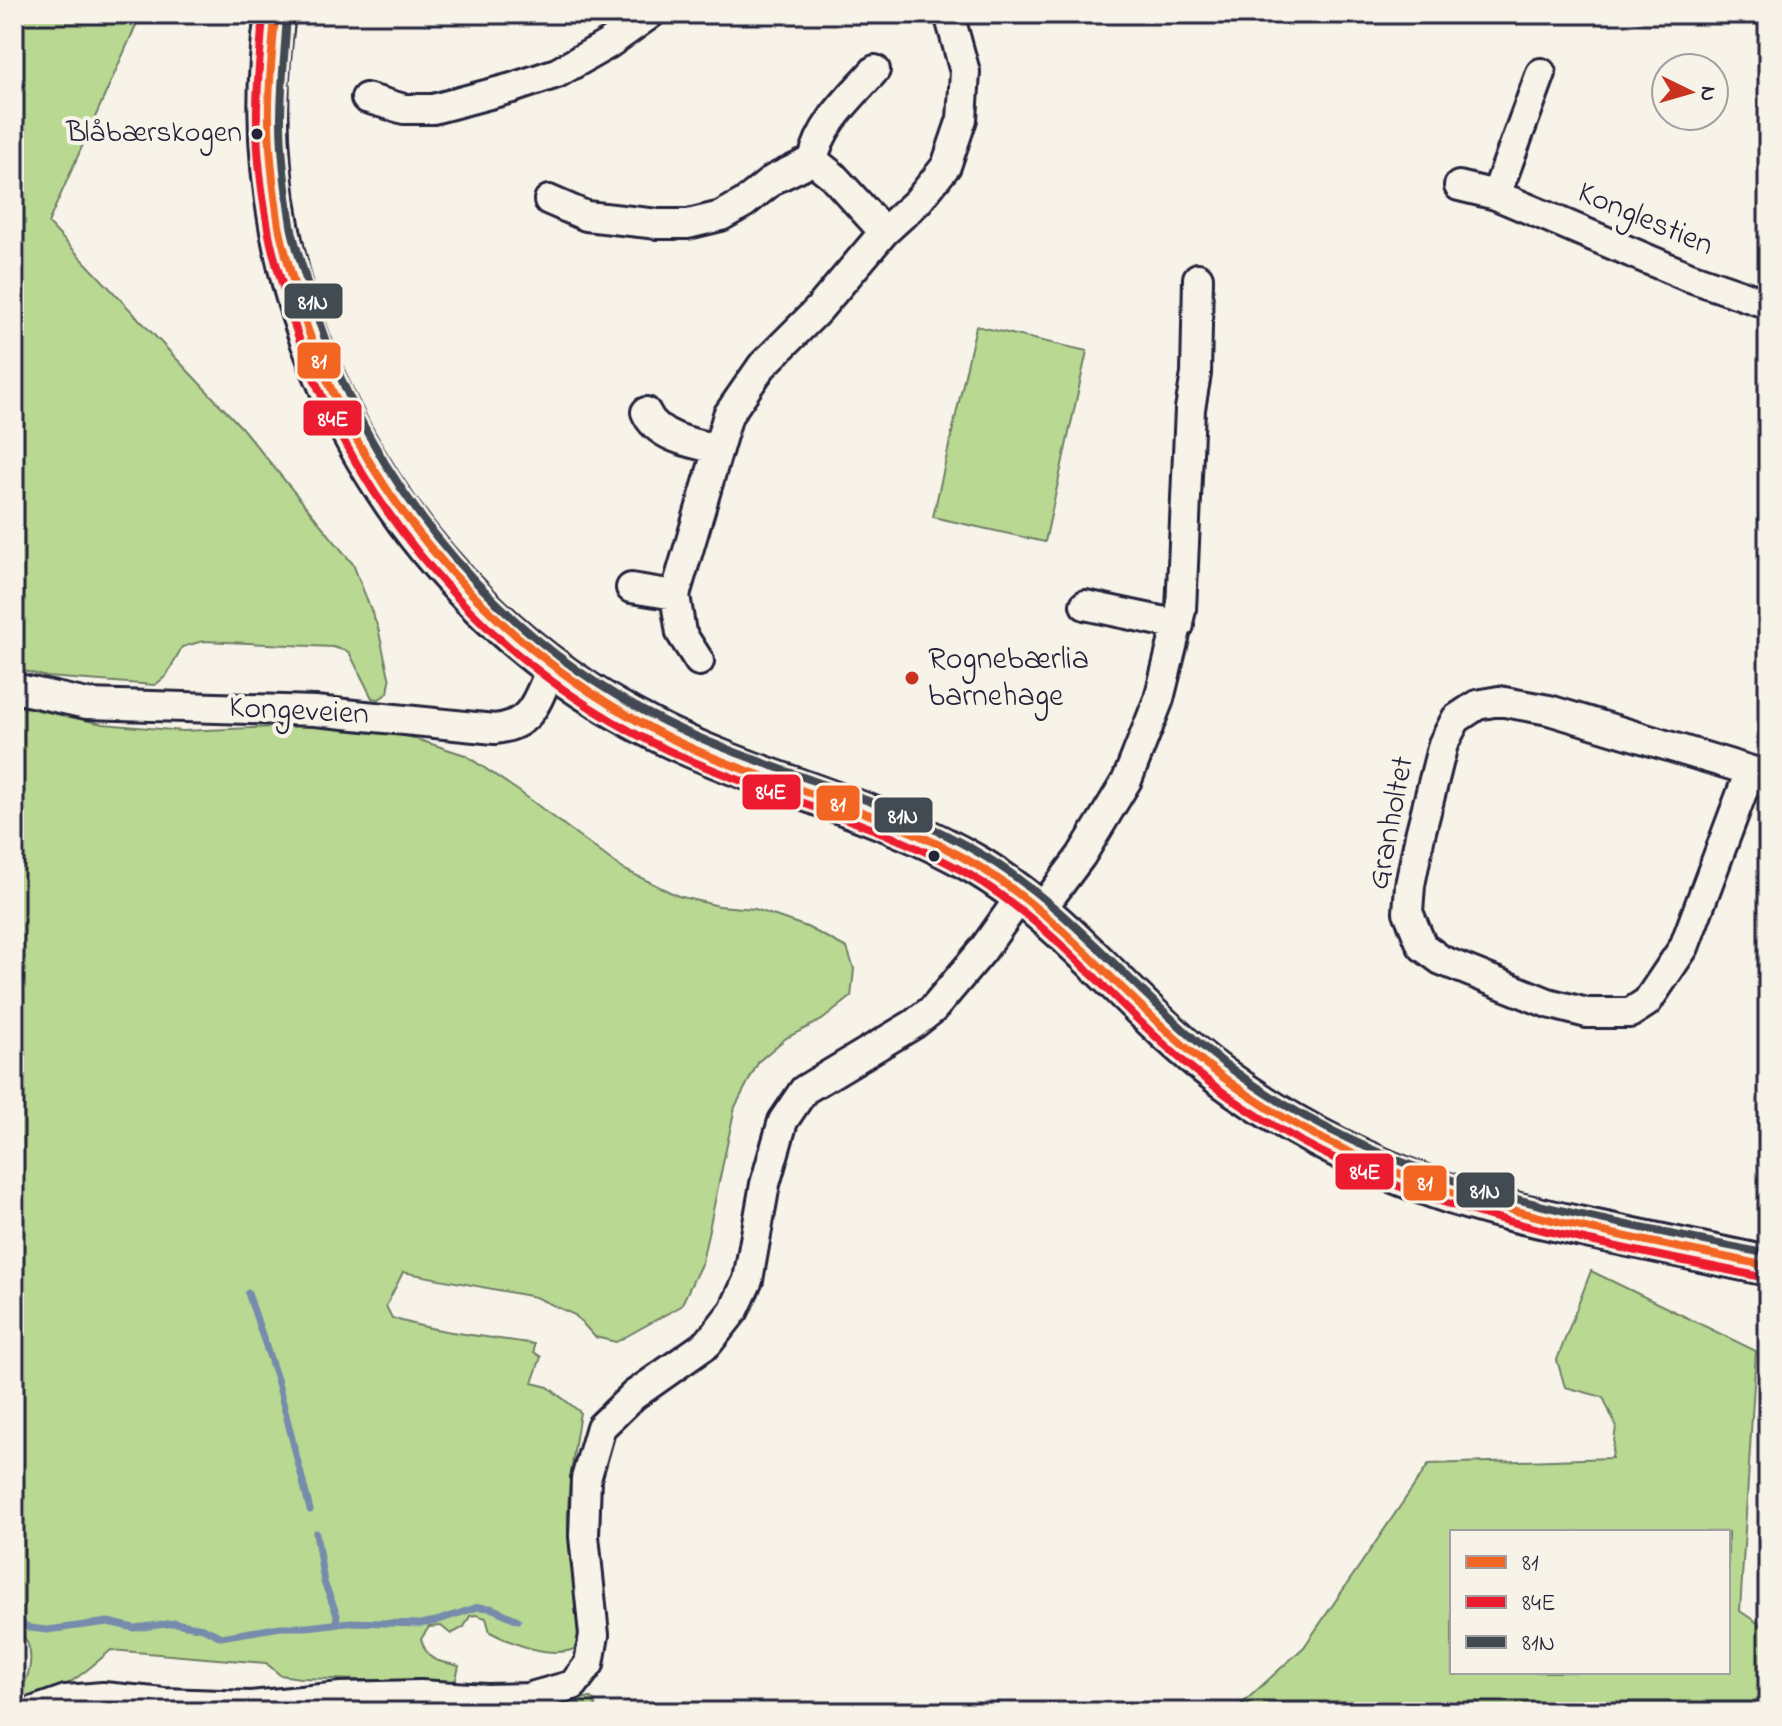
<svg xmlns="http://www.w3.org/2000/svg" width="1782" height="1726" viewBox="0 0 1782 1726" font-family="'Indie Flower',sans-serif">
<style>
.green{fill:#b9d992;stroke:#6e7e66;stroke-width:2;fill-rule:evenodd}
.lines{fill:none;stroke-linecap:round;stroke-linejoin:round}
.stream{stroke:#778cac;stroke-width:7}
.minor-casing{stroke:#22223b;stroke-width:34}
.secondary-casing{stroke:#22223b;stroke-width:44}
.minor{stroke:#f7f3e8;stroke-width:28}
.secondary{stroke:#f7f3e8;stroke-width:38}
.bus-1-casing{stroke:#f7f3e8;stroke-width:14}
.bus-2-casing{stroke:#f7f3e8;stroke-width:14}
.bus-3-casing{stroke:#f7f3e8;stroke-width:14}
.bus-1{stroke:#f26522;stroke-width:8}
.bus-2{stroke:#ed1b2f;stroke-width:8}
.bus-3{stroke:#424a52;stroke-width:8}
.bus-dot{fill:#22223b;stroke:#f7f3e8;stroke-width:3}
.poi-dot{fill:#c8321e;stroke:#f7f3e8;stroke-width:3}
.labels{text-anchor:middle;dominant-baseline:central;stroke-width:8;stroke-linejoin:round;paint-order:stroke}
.bus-label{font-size:30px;fill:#22223b;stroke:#f7f3e8;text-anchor:end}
.street-label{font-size:32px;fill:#22223b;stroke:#f7f3e8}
.poi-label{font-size:32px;fill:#22223b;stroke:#f7f3e8;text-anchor:start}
.line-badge{stroke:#f7f3e8;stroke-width:3}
.badge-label{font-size:22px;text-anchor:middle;font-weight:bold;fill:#fff}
</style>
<rect width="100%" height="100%" fill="#f7f3e8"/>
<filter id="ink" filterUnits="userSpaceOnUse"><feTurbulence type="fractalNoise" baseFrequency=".0125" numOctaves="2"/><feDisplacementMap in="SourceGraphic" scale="16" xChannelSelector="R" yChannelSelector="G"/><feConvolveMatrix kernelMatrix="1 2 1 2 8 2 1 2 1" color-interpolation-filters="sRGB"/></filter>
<g filter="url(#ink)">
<path class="green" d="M14,14H141L48,223L241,427L353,564L378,628L390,681L388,693L379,699L372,698L349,652L333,647L203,641L182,647L166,676L155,685L47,677L14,668Z
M976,326L1087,351L1045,542L933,517Z
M14,705L103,724L183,731L345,724L410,737L465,755L520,792L623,869L678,896L719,906L755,909L807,927L847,948L854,969L851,997L822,1020L786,1038L759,1061L735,1107L702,1262L681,1306L616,1342L595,1337L575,1315L535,1297L403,1272L386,1306L392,1318C438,1333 486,1336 534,1344V1352L541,1357L532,1383L548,1387L580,1412C575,1445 569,1477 568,1511C566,1552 576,1594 585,1633L580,1647C552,1660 515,1645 490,1632L486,1618L476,1615L470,1616L464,1627L451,1634L441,1626L429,1627L421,1639C429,1664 437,1660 459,1666L456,1679L450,1683L300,1678L280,1675L266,1663L111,1650C85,1672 59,1696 24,1700L19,1692C33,1673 37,1642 14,1628Z
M1591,1271L1756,1351L1740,1611L1768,1630V1712H1233L1304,1647L1429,1464L1612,1458L1616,1426L1603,1397L1565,1387L1557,1360ZM1728,1532V1672H1452V1532Z
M585,1698H591L595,1703L596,1712H385L404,1706L553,1708Z"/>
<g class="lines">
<path class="stream" d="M248,1293L277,1379L310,1510
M316,1533L324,1582L337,1615L336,1623
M14,1620L30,1628L47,1630L108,1622L134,1628L175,1623L203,1628L221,1637L281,1627H307L350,1622L420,1624L436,1621L478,1607L491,1608L518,1620"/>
<defs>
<path id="minor" d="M366,98L404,109H433L512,88L557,73L608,44L650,14
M813,160L833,176L884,232
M1459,186L1496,195L1687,276L1768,304
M1496,195L1541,73
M549,200L586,216L658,224H688L721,216L744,203L774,179L813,160C821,123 850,98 875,70
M646,412C656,437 694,444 718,449
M631,588L675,595
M1085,605L1179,625
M699,661L681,633L675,595L728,415L762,366L818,310L884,232L918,201L946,166L962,119L965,72L949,14
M14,688L87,704L315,711L495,729C534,725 537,698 552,667
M1750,771L1684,947L1647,1002L1630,1013H1587L1548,1003L1441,960L1422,946L1408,912L1410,885L1420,835L1443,744L1456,719L1477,705L1499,701L1549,710L1768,776
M1040,911L1081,856L1127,780L1159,699L1181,610L1190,409L1196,374L1198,278
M32,1712L66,1700L103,1697L164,1703L251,1706L341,1697L420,1695L487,1699L527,1698L573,1685L589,1664L594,1635L584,1536L586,1479L601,1427L634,1395L708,1343L734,1310L748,1280L765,1184L783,1121L804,1090L914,1024L933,1009L982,951L1021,896"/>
<path id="secondary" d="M275,14C233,304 393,600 654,730C759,783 877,806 978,866C1070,921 1134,1012 1219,1075C1285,1124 1359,1162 1436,1189C1489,1208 1545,1219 1601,1231C1657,1243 1712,1254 1768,1266"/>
</defs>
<use href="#minor" class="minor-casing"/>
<use href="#secondary" class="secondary-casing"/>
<use href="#minor" class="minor"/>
<use href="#secondary" class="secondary"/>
<defs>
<path id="bus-1" d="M275,14C273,49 268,85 269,120C269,155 274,192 279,226C283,247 290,268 295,288C347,479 481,638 654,730C758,785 877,805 978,866C1070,922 1134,1011 1220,1075C1386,1200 1571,1224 1768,1266"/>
<path id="bus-2" d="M263,14C261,49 256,86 257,121C257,156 262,194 268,228C271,249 278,270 284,290C336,484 473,653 653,743C755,794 870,817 970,875C1063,930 1127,1021 1213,1085C1381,1211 1567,1235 1766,1278"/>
<path id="bus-3" d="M287,15C285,50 281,85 281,120C281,154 286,192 291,225C294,242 300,259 305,276C356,467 487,634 665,722C769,773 887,796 986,857C1077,913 1141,1000 1225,1064C1387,1188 1575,1213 1768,1254"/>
</defs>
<use href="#bus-1" class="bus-1-casing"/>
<use href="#bus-2" class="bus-2-casing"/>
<use href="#bus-3" class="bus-3-casing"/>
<use href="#bus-1" class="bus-1"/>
<use href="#bus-2" class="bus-2"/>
<use href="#bus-3" class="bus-3"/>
</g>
</g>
<g class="bus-dot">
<circle cx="257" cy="134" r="7"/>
<circle cx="934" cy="856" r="7"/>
</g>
<circle class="poi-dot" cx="912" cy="678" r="8"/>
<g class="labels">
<g class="bus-label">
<text x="242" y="134">Blåbærskogen</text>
</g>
<g class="street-label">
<text transform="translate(1645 220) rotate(23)">Konglestien</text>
<text transform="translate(299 712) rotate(3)">Kongeveien</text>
<text transform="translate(1392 823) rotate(-79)">Granholtet</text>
</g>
<g class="poi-label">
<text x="928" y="660">Rognebærlia<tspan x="928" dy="37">barnehage</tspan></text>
</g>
</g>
<g class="line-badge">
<rect x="283" y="282" width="61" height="38" rx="8" fill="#424a52"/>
<rect x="296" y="341" width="46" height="39" rx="8" fill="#f26522"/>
<rect x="302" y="399" width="61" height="38" rx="8" fill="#ed1b2f"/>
<rect x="741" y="773" width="61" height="38" rx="8" fill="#ed1b2f"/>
<rect x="815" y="784" width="46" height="38" rx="8" fill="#f26522"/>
<rect x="873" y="796" width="61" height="38" rx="8" fill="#424a52"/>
<rect x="1334" y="1152" width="61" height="39" rx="8" fill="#ed1b2f"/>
<rect x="1402" y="1164" width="46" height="38" rx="8" fill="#f26522"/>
<rect x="1455" y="1171" width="61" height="38" rx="8" fill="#424a52"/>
</g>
<g class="badge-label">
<text x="313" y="309">81N</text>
<text x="319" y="368">81</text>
<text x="333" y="426">84E</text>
<text x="771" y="799">84E</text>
<text x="838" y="811">81</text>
<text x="903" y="823">81N</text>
<text x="1365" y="1179">84E</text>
<text x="1425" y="1190">81</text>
<text x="1485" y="1198">81N</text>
</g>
<rect width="1782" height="1726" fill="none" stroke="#f7f3e8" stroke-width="48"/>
<rect x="24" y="24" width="1734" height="1678" fill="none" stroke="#22223b" stroke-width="3" filter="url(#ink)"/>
<rect x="1450" y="1530" width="280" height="144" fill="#f7f3e8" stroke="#a29fa3" stroke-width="2"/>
<rect x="1466" y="1556" width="40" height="12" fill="#f26522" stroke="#a29fa3" stroke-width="2"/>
<text x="1522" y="1570" font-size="24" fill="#22223b">81</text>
<rect x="1466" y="1596" width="40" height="12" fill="#ed1b2f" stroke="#a29fa3" stroke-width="2"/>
<text x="1522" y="1610" font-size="24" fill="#22223b">84E</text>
<rect x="1466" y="1636" width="40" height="12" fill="#424a52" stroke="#a29fa3" stroke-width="2"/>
<text x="1522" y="1650" font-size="24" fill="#22223b">81N</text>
<g transform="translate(1690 92) rotate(95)"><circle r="38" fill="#f7f3e8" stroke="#a29fa3" stroke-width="2"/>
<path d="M0-6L14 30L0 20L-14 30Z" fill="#c8321e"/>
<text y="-12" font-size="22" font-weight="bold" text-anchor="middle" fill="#22223b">N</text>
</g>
</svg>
